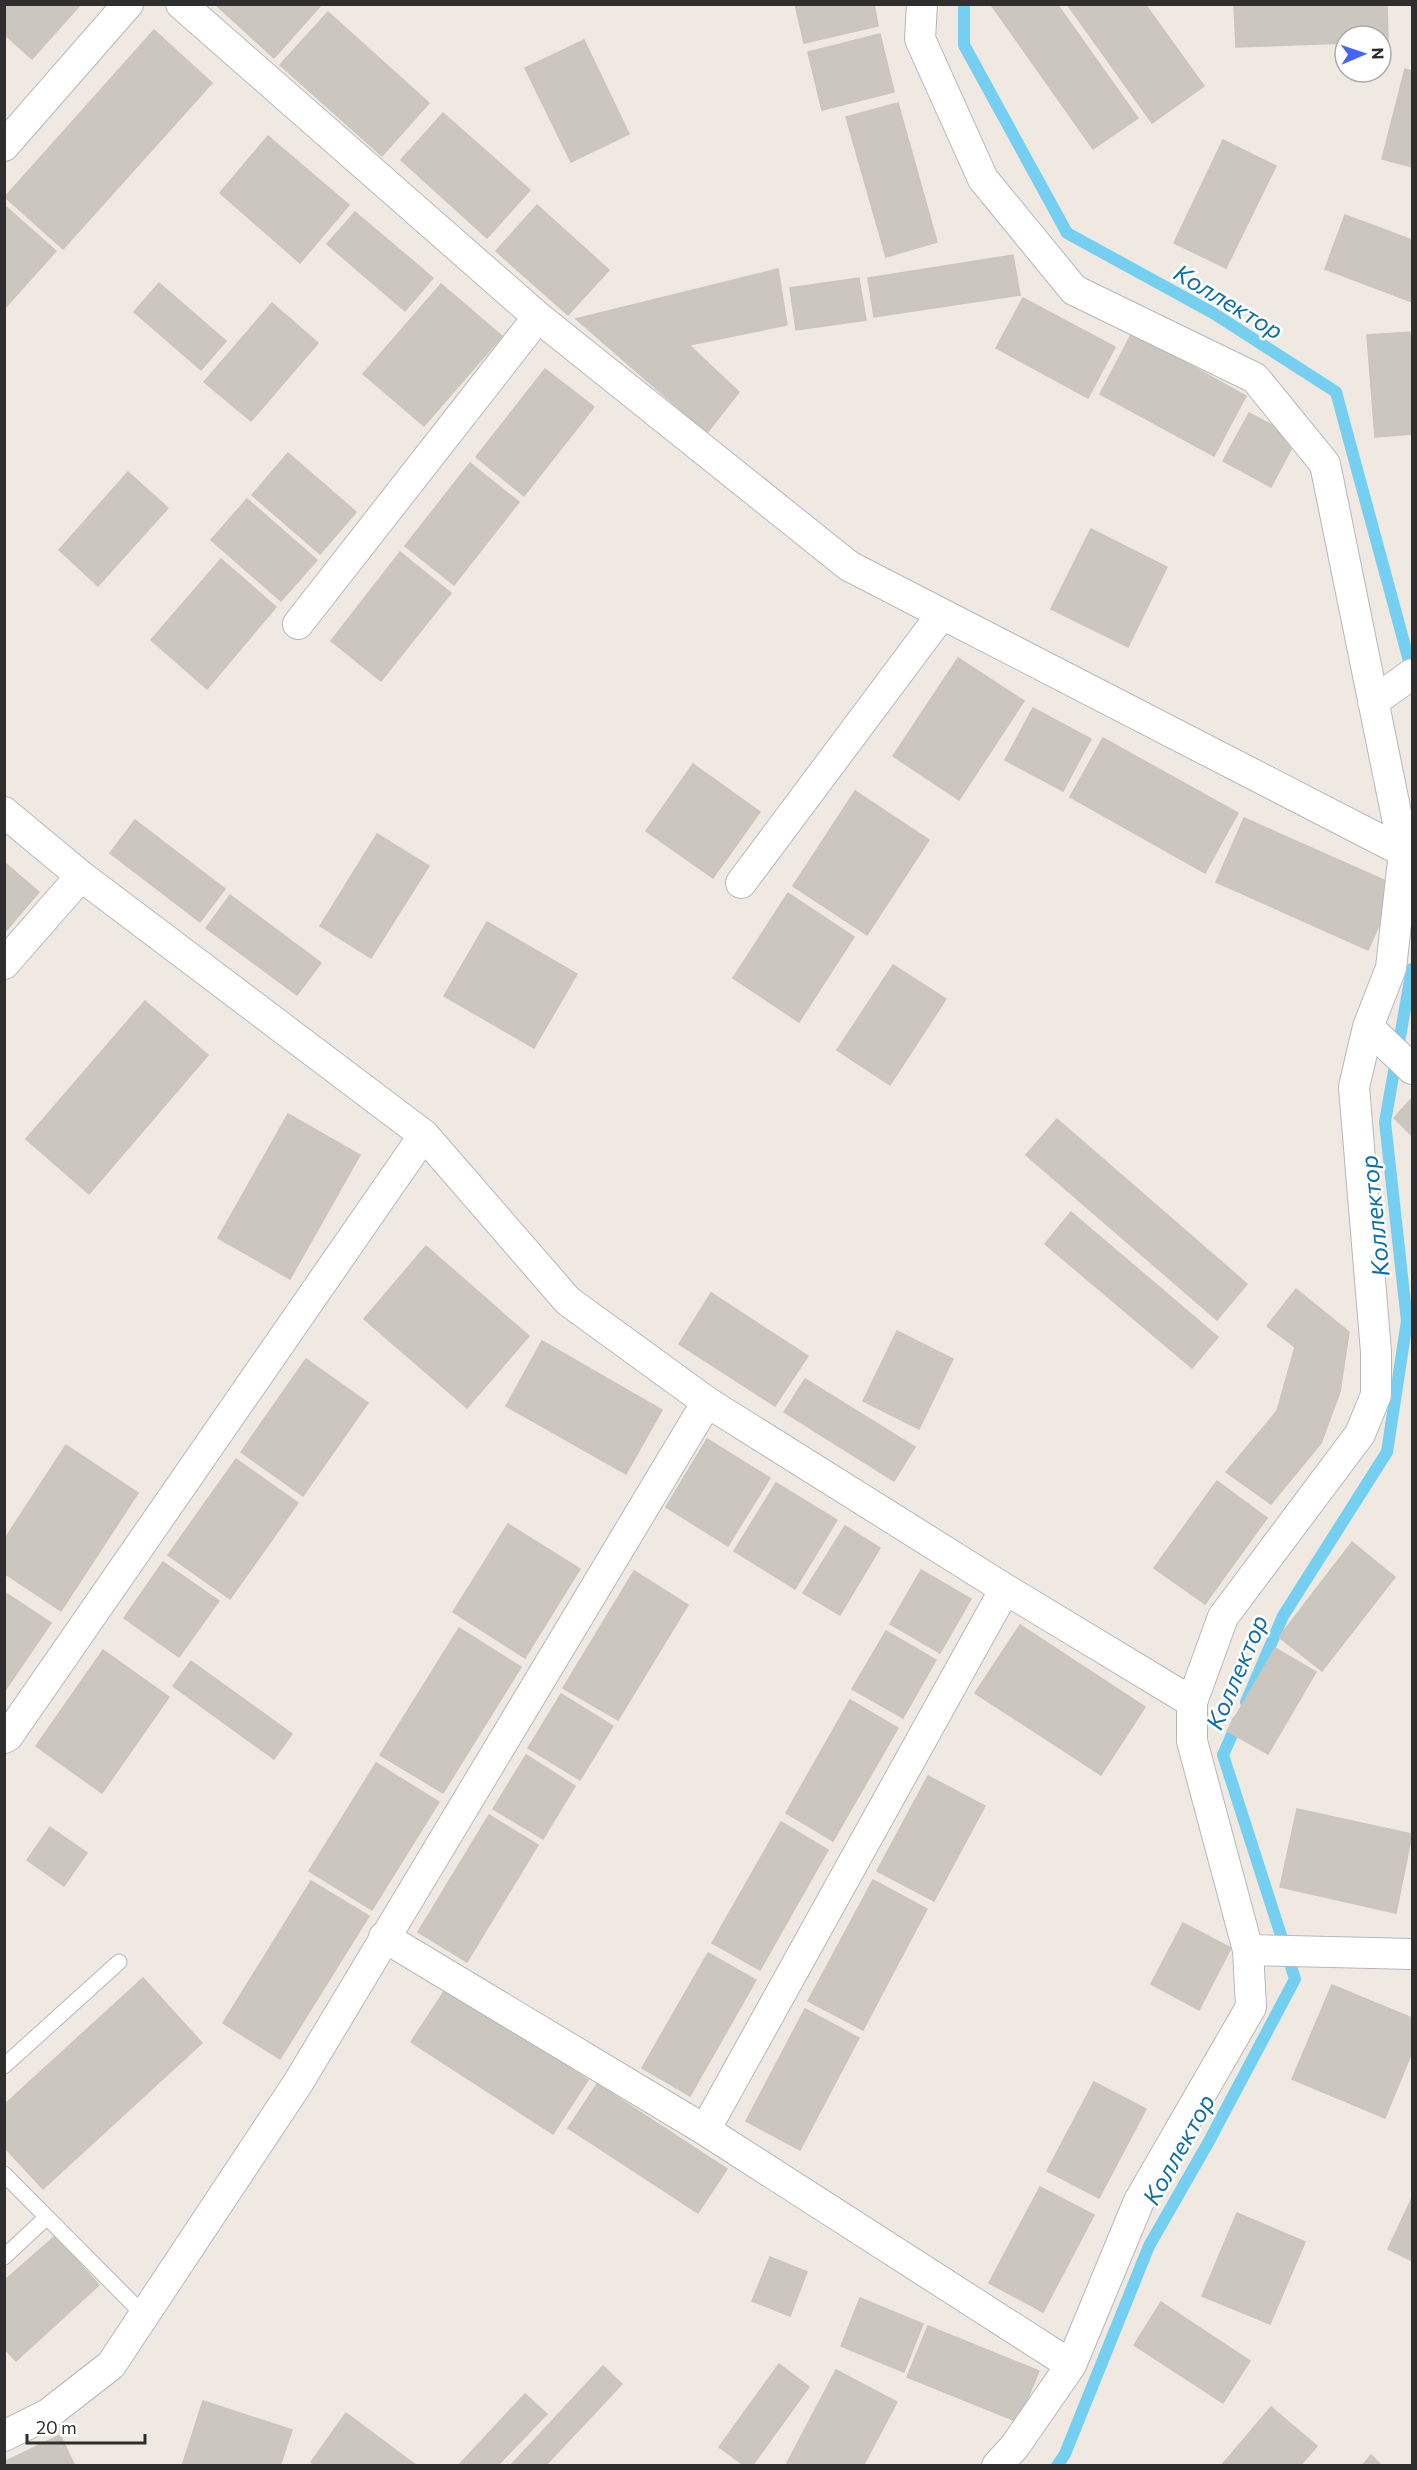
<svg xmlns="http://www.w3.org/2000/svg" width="1417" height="2470" viewBox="0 0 1417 2470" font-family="Commissioner,sans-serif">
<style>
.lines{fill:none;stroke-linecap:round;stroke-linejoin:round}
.stream{stroke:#75cff0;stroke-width:12}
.building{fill:#cbc7bf;stroke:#cbc5ba;stroke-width:1.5}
.lane-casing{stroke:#b4b7c1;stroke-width:17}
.street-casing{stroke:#b4b7c1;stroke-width:32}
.lane{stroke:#fff;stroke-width:15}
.street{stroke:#fff;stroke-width:30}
.labels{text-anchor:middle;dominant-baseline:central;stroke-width:5;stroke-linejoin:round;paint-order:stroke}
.water-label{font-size:24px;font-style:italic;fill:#0d6fa3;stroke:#fff}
</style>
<rect width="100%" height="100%" fill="#efe9e1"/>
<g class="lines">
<path class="stream" d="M964,4V45L1067,233L1213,313L1336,392L1412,672
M1246,1702L1283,1616L1387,1452L1407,1321L1385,1122L1412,969
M1057,2466L1065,2454L1149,2246L1208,2143L1295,1979L1223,1755L1238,1721"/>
</g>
<path class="building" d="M4,4H81L32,59L4,34Z
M215,4H322L274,58Z
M795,4H874L878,26L804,43Z
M993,4H1057L1138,118L1093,149L992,6Z
M1067,4H1145L1204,86L1152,123Z
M1234,4H1387L1388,41L1381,42V36H1345V43L1236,47Z
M328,12L429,103L382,156L280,65Z
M154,30L212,83L63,249L5,197Z
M880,34L894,92L822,110L808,52Z
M584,40L629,134L571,162L525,68Z
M1405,69L1412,71V167L1382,159Z
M898,103L937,242L886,257L846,117Z
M443,113L530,190L487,238L401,160Z
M268,136L349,205L300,263L220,193Z
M1223,140L1276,166L1226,268L1174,243Z
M4,205L56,251L4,309Z
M537,205L609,270L568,315L496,251Z
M355,212L433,278L405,311L327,244Z
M1345,215L1412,240V302L1325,269Z
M1013,255L1020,295L874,317L868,278Z
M778,269L787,325L689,345L739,392L707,433L576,319Z
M859,278L866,320L796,330L790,288Z
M159,283L226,341L201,370L134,312Z
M441,284L502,336L424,426L363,374Z
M1023,298L1115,347L1088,398L996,348Z
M272,303L318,343L251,421L204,382Z
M1412,332V434L1375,437L1367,335Z
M1132,333L1246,396L1214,456L1100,394Z
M545,369L594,407L524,496L476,457Z
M1249,413L1297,438L1271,487L1223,461Z
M288,453L356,512L320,554L252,495Z
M470,463L519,502L454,585L405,546Z
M128,472L168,508L98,586L59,550Z
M247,499L317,560L281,601L211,540Z
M1091,529L1167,567L1128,647L1051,609Z
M400,552L451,593L381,681L331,641Z
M221,559L276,607L207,689L151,640Z
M958,658L1024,701L959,800L893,756Z
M1033,708L1091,739L1063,791L1005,760Z
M1103,738L1238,813L1205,873L1070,797Z
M693,764L760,812L713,878L646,831Z
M855,791L929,840L867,935L793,886Z
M1244,818L1397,886L1368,950L1216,882Z
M135,820L225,889L200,922L110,853Z
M377,834L429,866L371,958L320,926Z
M4,862L39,892L4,933Z
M788,893L854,937L799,1022L733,978Z
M230,895L321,963L297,995L206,928Z
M487,922L577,974L534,1048L444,996Z
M893,965L946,999L890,1085L837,1050Z
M145,1001L208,1055L89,1194L26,1139Z
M1412,1098V1136L1394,1118Z
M288,1114L360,1155L290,1279L218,1238Z
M1057,1119L1247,1284L1217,1320L1026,1155Z
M1071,1212L1218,1337L1192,1368L1045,1244Z
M426,1246L529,1336L467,1408L364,1319Z
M1296,1289L1349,1332L1340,1392L1321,1443L1271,1504L1226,1472L1277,1411L1295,1347L1267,1326Z
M711,1293L808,1356L775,1406L679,1344Z
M897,1331L953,1359L919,1429L863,1401Z
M542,1341L662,1410L626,1474L506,1406Z
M306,1359L368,1403L303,1496L241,1452Z
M805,1379L915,1447L894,1481L784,1412Z
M707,1439L770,1478L728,1546L666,1507Z
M66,1445L138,1493L61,1611L4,1573V1540Z
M236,1459L298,1503L230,1599L168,1555Z
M1217,1481L1267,1518L1205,1604L1154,1568Z
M776,1483L837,1520L795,1589L734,1551Z
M508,1524L580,1569L525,1658L453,1612Z
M845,1526L880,1548L840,1615L803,1593Z
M1352,1542L1395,1577L1322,1671L1279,1637Z
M163,1562L219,1601L179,1657L124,1618Z
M921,1570L971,1599L940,1653L890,1624Z
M634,1571L688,1605L618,1720L563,1688Z
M4,1592L51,1623L4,1692Z
M1020,1625L1145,1707L1101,1775L975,1693Z
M459,1628L521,1667L443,1793L380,1755Z
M886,1631L936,1660L903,1718L852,1689Z
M1275,1648L1316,1672L1268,1754L1227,1731Z
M103,1650L169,1697L102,1793L36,1746Z
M191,1661L292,1734L274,1759L173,1686Z
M561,1694L613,1726L580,1780L528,1748Z
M850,1700L898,1728L833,1841L786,1813Z
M526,1755L575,1786L543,1839L493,1809Z
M376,1763L439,1802L372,1910L309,1871Z
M928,1776L985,1806L934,1901L877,1871Z
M1297,1809L1412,1834L1396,1913L1280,1887Z
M489,1815L538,1845L467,1962L418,1932Z
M781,1822L828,1850L760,1970L712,1943Z
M50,1827L87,1853L64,1886L27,1860Z
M873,1880L927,1909L863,2030L808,2001Z
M311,1881L369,1916L280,2059L223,2023Z
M1183,1923L1231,1948L1199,2010L1151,1984Z
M708,1953L756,1980L690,2096L642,2068Z
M143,1978L202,2043L43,2189L4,2147V2105Z
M1332,1985L1412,2018V2052L1385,2118L1292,2079Z
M447,1987L588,2080L553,2134L411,2042Z
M805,2009L859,2038L800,2150L746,2121Z
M1094,2082L1146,2109L1099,2198L1047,2171Z
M597,2084L727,2169L698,2213L568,2128Z
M1040,2187L1094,2215L1043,2312L989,2283Z
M1412,2198V2261L1388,2249Z
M1237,2213L1305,2242L1270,2324L1202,2296Z
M55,2236L99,2285L16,2361L4,2348V2281Z
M770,2257L807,2272L790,2316L752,2301Z
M860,2298L923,2324L904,2372L841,2346Z
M1161,2302L1250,2361L1223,2403L1134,2345Z
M928,2326L1039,2371L1018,2422L907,2377Z
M779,2364L809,2387L752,2466H745L719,2447Z
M603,2366L622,2384L545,2466H510Z
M836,2370L897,2402L863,2466H792L787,2463Z
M525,2394L547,2414L497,2466H458Z
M203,2401L292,2430L280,2466H182Z
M1271,2407L1317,2446L1300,2466H1221Z
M346,2413L417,2466H316L311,2462Z
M60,2435L75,2466H4V2462Z
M1371,2455L1382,2466H1362Z"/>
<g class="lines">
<defs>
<path id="lane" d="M4,2066L119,1962
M4,2174L144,2315
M4,2257L47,2217"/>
<path id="street" d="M181,4L538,317L849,566L1404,852
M922,4L920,39L983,179L1074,290L1255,378L1325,464L1404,852L1391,968L1368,1027L1354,1087L1376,1352V1395L1360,1434L1223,1617L1192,1702V1741L1248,1950L1251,2007L1139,2201L1071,2365L1015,2446L997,2466
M4,146L128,4
M298,624L538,317
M1373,702L1412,674
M4,812L81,876L424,1135L568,1301L707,1402L1005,1589L1192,1702
M741,883L942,614
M4,964L81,876
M1368,1027L1412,1069
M4,1738L8,1736L424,1135
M384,1937L705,2130L1071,2365
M1248,1950L1412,1954
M705,2130L1005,1589
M4,2436L48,2414L111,2365L298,2083L707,1402"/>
</defs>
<use href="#lane" class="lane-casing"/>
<use href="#street" class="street-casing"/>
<use href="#lane" class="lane"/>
<use href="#street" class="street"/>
</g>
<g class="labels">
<g class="water-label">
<text transform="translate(1229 301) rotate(31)">Коллектор</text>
<text transform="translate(1374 1216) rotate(-96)">Коллектор</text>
<text transform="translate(1236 1672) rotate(-67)">Коллектор</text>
<text transform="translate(1178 2149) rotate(-61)">Коллектор</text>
</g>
</g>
<rect width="1417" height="2470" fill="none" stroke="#2e2e2e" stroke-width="12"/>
<g transform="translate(1363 54) rotate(88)"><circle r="28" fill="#ffffff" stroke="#ababab" stroke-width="1.5"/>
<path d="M0-4.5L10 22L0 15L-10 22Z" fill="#4264fb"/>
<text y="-9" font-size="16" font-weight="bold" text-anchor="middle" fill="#2e2e2e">N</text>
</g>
<path d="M27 2434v9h118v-9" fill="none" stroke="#2e2e2e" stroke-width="3"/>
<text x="36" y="2434" font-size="18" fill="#2e2e2e" stroke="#ffffff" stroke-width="4.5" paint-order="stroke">20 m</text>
</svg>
